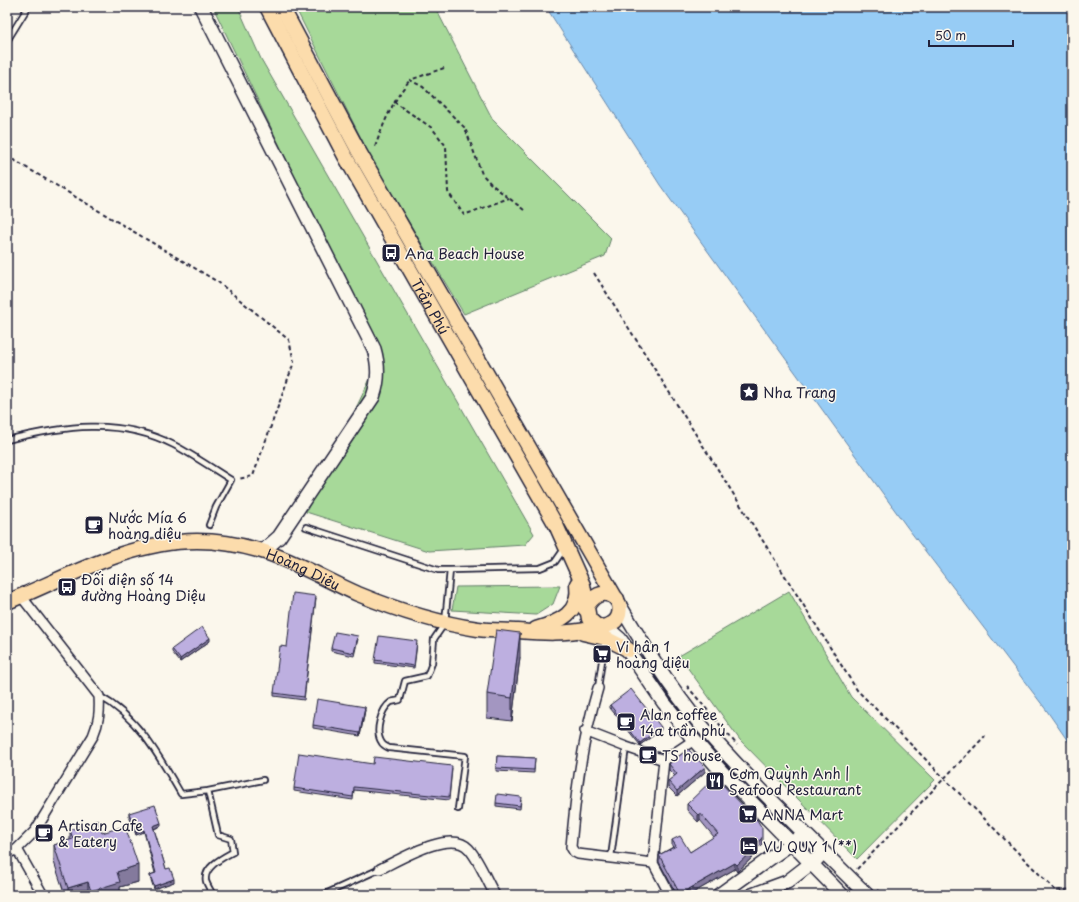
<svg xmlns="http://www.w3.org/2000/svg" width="1079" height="902" viewBox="0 0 1079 902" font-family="'Playpen Sans',sans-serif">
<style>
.green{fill:#a7d999;stroke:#647e6a}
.water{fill:#97ccf5;stroke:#6888ab}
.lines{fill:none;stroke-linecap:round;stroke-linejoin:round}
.lane-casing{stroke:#22223b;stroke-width:8}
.street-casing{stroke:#22223b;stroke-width:12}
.secondary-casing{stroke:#22223b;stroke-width:16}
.primary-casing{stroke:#22223b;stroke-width:17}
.path{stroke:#22223b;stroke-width:2;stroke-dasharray:4 3;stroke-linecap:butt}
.lane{stroke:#fbf7ec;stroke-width:4.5}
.street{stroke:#fbf7ec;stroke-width:9}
.secondary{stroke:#fbf7ec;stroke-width:13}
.primary{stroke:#fcdcac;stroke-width:14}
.wall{fill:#a396c1;stroke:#22223b}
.shaded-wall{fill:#847a9d;stroke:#22223b}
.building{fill:#bdafe0;stroke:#22223b}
.labels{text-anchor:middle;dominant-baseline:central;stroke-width:3;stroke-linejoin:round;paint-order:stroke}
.poi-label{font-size:14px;fill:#22223b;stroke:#fbf7ec;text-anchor:start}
.street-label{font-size:14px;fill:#22223b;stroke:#fbf7ec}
</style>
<rect width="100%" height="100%" fill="#fbf7ec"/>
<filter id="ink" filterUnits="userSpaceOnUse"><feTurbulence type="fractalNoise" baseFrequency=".025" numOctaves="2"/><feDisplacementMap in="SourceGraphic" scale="8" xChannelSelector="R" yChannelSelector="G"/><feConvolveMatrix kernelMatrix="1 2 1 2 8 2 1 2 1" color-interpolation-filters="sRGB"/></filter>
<g filter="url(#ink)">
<path class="green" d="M213,7H238L261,59L534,534L525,545L429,551L306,512L381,356Z
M295,7H435L493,120L611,238L605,256L464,314L374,164Z
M560,586L553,604L536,615L452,610L456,587Z
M789,591L851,697L935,780L857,859L740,740L679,656Z"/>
<path class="water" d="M546,7H1072V747L1047,711L907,527L660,185Z"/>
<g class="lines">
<defs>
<path id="lane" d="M7,41L28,7
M7,440C62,426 120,417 174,445C193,455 212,468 231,480L216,507L209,525
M306,527L438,570H450
M598,688L605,640
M99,696C138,717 159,756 181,794L208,791L263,780
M208,791L218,835L231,839L233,852C224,857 203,867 206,881C207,885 211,891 213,895
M458,809L465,756L389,748C387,747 383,745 382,743C374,732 381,709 391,702C393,701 397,701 400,700L405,681L427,676L432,663L434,639L445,623L450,570L540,568L555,562L564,549
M611,857L626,747
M323,895L380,869"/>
<path id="street" d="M598,688C582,742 576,790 571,847L574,852L578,854L653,863L670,895
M585,731L626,747L664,760L694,740
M17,849L35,831L93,736C99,722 100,711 99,696L21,596
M7,854L17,849L43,895
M653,863L664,760
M380,869C399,860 451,828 469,849C479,860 487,881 495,895"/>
<path id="secondary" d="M201,7L374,349C379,366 379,380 373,397L279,537L263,551
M619,604C644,646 670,688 701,725C753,785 811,839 867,895
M603,627L612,632L620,639L664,703L694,740L722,772L842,895
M719,895L797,839
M752,895L787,882L818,858"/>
<g id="primary">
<path id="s1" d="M267,7L345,156L556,525L583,585L589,619L597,626L603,627"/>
<path id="s2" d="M7,602C68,577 129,541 197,541C219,541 241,545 262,551C295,561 326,580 358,594C397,610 437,623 478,629C491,631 505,630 518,631C543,633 565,634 590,629C606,627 623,625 619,604L358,150L282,7"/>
<path d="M585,609C593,596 602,588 617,599"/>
<path d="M536,629C560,622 581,613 577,584"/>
<path d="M583,633L605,638L629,650"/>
</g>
</defs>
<use href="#lane" class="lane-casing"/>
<use href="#street" class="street-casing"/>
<use href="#secondary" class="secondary-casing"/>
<use href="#primary" class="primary-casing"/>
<path class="path" d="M444,68L410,80L423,87L465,128L482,174L491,184L524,210
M394,102L432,128L446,146L448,192L464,215L509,198
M375,147C384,122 393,100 410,80
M7,156L218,282L289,340L294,362L253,476L238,479
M594,273L857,690L1056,891L1072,889
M687,686L737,745
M857,869L985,736
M878,890L883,895"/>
<use href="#lane" class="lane"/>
<use href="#street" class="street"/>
<use href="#secondary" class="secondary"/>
<use href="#primary" class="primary"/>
</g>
<path class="wall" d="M316,598L304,700L274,696V693L287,647Z
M358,639L354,656L331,651V648Z
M210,641L180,662L172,652V649Z
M417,644L414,668L375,663V660Z
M520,657L512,721L487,718V694Z
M610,705L661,730L640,745L610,708Z
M365,710L360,736L313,728V725Z
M497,756L535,758L534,773L496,771Z
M373,764L452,768L449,800L354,790L353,800L294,791V788Z
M669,764L705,772L677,796L668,787V781L675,776L669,770Z
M521,800L520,809L496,806V803Z
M687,804L762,844L755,851V855L737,872L735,869L689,895H677L659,862V855L673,847L672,846V840L690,852L714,837L700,820L698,822L687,810Z
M129,813L161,826L154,829L166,869L174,882L154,889L150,877V875L155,873L144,832L136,835L129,816Z
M70,830L102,833L138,882L120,887V895H65L54,862V845L70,840Z"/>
<path class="shaded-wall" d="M520,633V657L512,721V698Z
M210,638V641L180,662V659Z
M365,707V710L360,736V733Z
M661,727V730L640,745V743Z
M705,767V772L677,796V791Z
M700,813V820L698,822V815Z
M161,823V826L153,829V826Z
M144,830V832L136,835V832Z
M762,838V844L755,851V855L737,872V865Z
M735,863V869L689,895H680V894Z
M138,865V882L120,887V895H91V891L117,872Z
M174,879V882L154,889V886Z
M88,882V895H68V888Z"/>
<path class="building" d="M293,593L316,596L304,697L274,693L280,646L287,647Z
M202,627L210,638L180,659L172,649Z
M496,630L520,633L512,698L487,694Z
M335,632L358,636L354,653L331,648Z
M379,636L417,641L414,666L375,660Z
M631,689L661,727L640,743L610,705Z
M317,699L365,707L360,733L313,725Z
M688,749L705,767L677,791L668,781L677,774L669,764Z
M299,753L373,764L374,757L452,766L449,797L354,787L353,797L294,788Z
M497,756L535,758L534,770L496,768Z
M715,777L757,820L762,828V838L753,846L755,848L737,865L735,863L680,894L659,855L676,846L672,840L680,836L690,852L718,834L700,813L698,815L687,804Z
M497,794L521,797L520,806L496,803Z
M155,805L161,823L153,826L166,869L170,868L174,879L154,886L150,875L156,873L144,830L136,832L129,813Z
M98,820L102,833L125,826L138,865L117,872L120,882L91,891L88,882L68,888L54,845L73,839L70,830Z"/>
</g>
<defs>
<symbol id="bus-square" viewBox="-11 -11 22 22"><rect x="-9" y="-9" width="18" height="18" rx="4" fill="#22223b" stroke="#fbf7ec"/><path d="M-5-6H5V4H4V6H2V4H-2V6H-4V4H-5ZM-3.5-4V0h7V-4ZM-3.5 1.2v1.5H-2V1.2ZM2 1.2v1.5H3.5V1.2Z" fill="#fff"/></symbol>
<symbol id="sight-square" viewBox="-11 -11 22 22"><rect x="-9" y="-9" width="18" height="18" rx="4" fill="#22223b" stroke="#fbf7ec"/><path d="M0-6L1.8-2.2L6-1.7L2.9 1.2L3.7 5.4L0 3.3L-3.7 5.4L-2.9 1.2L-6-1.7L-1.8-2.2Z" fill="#fff"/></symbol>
<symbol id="cafe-square" viewBox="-11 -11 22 22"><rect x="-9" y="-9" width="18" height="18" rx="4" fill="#22223b" stroke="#fbf7ec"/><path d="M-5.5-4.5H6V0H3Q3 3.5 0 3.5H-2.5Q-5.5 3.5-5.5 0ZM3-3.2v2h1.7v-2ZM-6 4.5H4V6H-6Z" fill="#fff"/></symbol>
<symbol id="supermarket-square" viewBox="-11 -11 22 22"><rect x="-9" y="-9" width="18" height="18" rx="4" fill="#22223b" stroke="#fbf7ec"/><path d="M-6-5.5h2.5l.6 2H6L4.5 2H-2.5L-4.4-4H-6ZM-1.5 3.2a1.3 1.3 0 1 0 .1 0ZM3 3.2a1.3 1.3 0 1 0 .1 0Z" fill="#fff"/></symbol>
<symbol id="restaurant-square" viewBox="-11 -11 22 22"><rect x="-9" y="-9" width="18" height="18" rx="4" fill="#22223b" stroke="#fbf7ec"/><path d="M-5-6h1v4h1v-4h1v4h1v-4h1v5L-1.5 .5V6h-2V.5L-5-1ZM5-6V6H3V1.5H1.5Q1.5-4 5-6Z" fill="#fff"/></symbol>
<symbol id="hotel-square" viewBox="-11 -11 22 22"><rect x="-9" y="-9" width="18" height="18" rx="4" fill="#22223b" stroke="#fbf7ec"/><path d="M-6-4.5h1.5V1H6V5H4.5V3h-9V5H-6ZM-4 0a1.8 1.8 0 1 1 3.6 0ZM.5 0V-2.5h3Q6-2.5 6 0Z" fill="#fff"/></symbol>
</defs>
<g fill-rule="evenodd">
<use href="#bus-square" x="380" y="242" width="22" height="22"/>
<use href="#sight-square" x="738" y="381" width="22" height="22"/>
<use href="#cafe-square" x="83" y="514" width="22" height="22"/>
<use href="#bus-square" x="56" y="576" width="22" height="22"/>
<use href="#supermarket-square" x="591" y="643" width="22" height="22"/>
<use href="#cafe-square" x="615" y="711" width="22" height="22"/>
<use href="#cafe-square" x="637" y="744" width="22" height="22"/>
<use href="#restaurant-square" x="704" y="770" width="22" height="22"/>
<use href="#supermarket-square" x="737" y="803" width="22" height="22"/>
<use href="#cafe-square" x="33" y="822" width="22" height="22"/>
<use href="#hotel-square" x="738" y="835" width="22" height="22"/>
</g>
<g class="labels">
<g class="poi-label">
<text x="405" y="253">Ana Beach House</text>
<text x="763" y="392">Nha Trang</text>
<text x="108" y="517">Nước Mía 6<tspan x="108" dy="16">hoàng diệu</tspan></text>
<text x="81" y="579">Đối diện số 14<tspan x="81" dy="16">đường Hoàng Diệu</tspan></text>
<text x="616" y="646">Vi hân 1<tspan x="616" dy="16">hoàng diệu</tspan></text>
<text x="640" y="714">Alan coffee<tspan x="640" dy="16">14a trần phú</tspan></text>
<text x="662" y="755">TS house</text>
<text x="729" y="773">Cơm Quỳnh Anh |<tspan x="729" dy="16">Seafood Restaurant</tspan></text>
<text x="762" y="814">ANNA Mart</text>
<text x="58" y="825">Artisan Cafe<tspan x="58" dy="16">&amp; Eatery</tspan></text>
<text x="763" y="846">VU QUY 1 (**)</text>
</g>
<g class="street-label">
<text stroke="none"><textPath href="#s1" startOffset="341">Trần Phú</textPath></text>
<text stroke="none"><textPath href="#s2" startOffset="312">Hoàng Diệu</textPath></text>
</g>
</g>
<rect width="1079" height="902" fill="none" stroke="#fbf7ec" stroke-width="24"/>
<rect x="12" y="12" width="1055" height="878" fill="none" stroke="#22223b" stroke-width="1.5" filter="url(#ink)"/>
<path d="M929 40v6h84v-6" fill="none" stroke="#22223b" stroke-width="2"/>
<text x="935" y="40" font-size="12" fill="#22223b" stroke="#fbf7ec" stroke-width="3" paint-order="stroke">50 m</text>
</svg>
